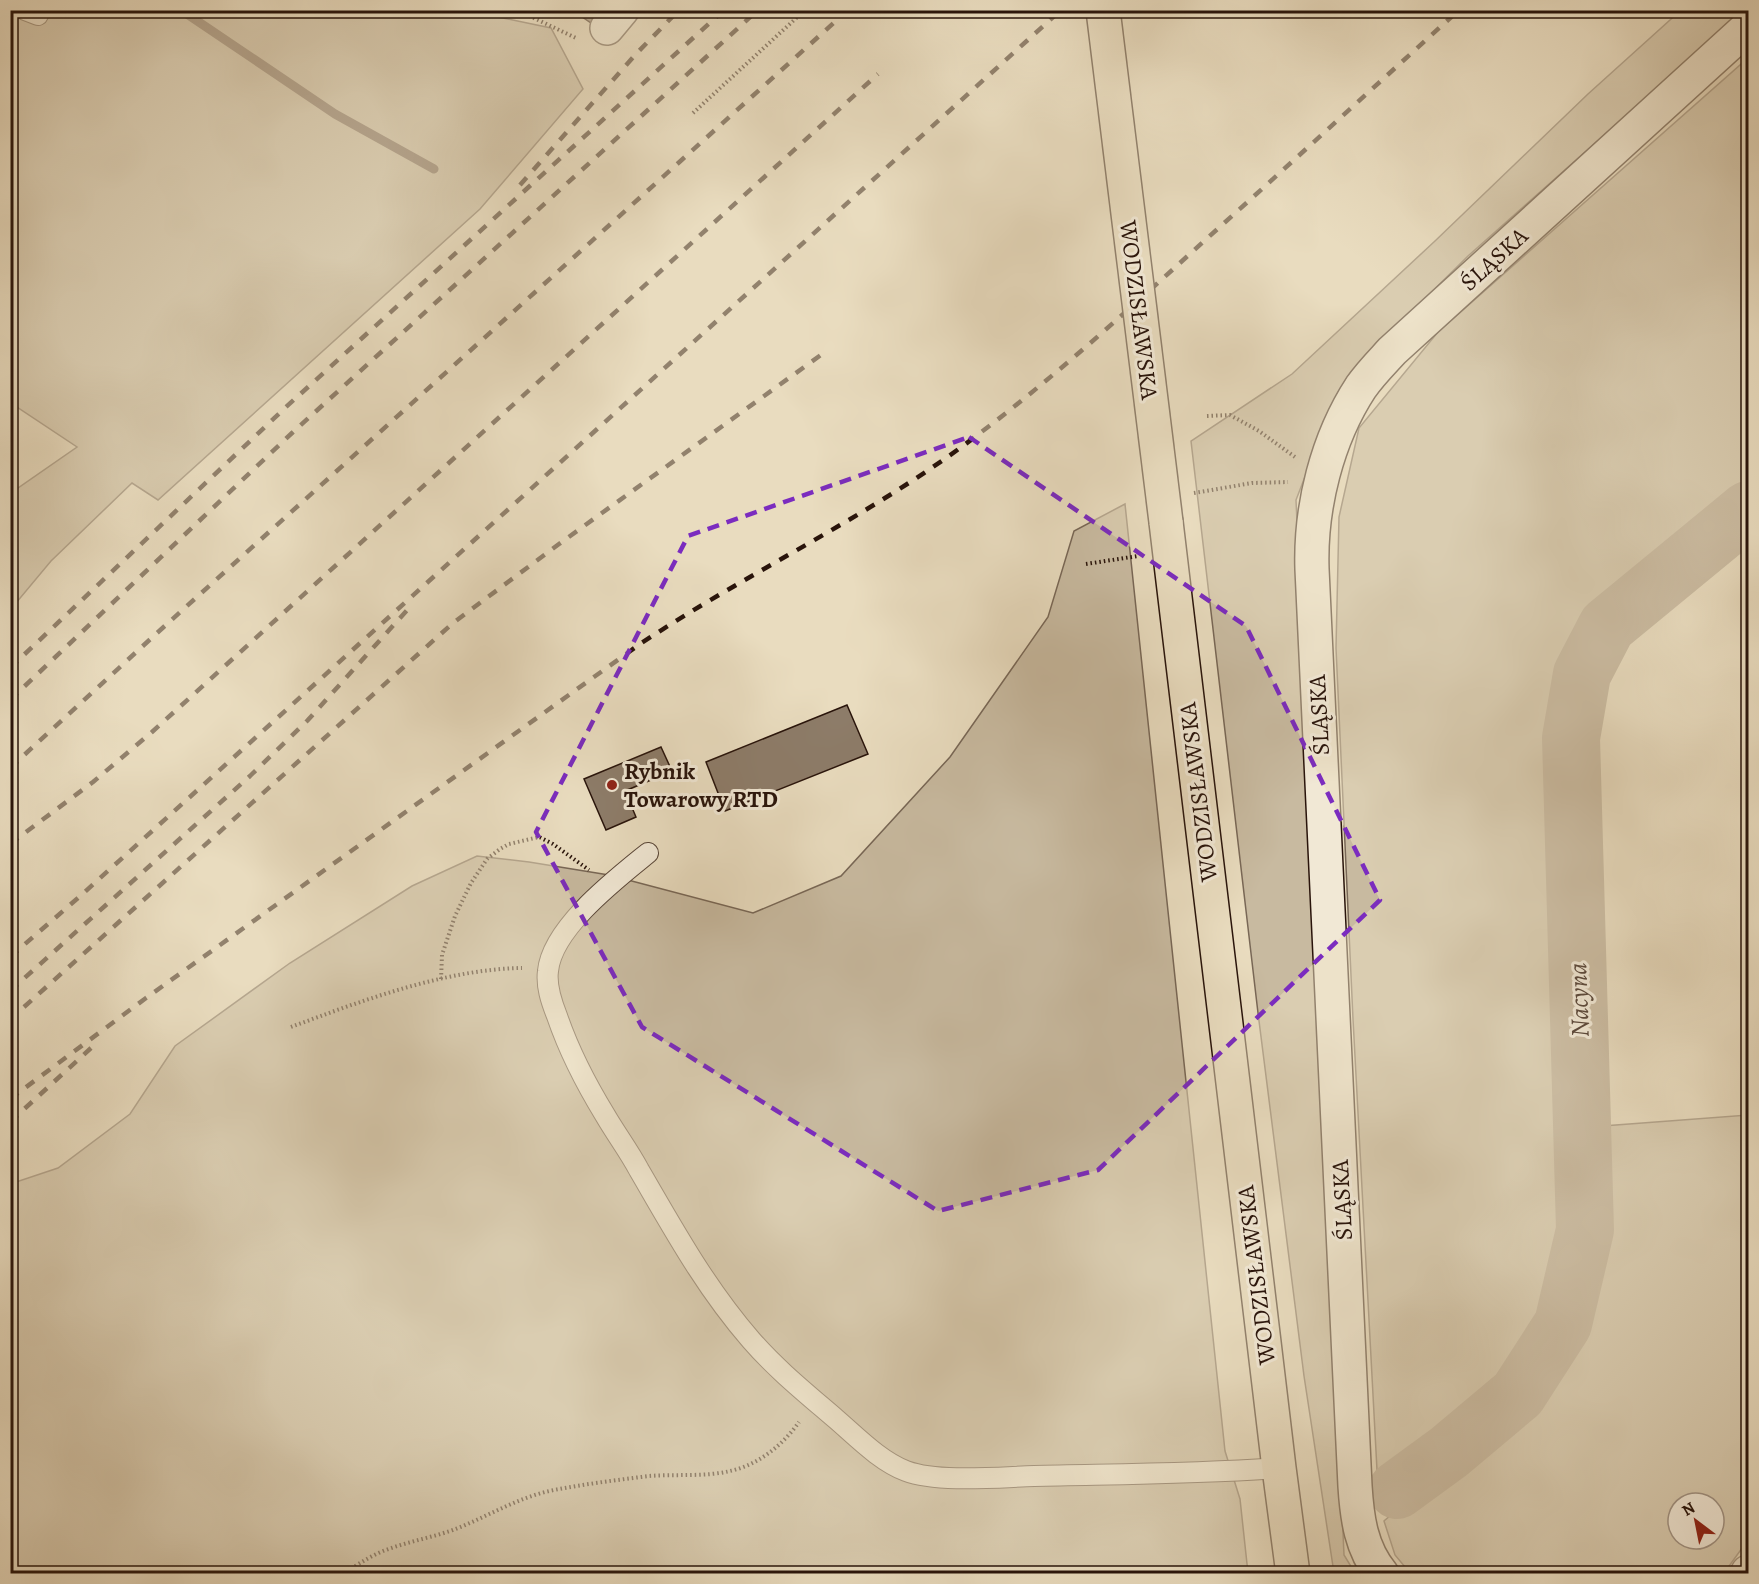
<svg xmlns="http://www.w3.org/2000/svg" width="1759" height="1584" viewBox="0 0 1759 1584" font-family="Alegreya,serif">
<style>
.green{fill:#c8baa0;stroke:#786756;stroke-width:1.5;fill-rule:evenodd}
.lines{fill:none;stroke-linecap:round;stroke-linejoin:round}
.stream{stroke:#756352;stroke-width:9}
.river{stroke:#a89882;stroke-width:58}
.building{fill:#8d7c69;stroke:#29140b;stroke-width:1.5}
.lane-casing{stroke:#594638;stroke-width:22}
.street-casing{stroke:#594638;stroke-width:36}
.secondary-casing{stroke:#29140b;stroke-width:36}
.primary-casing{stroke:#29140b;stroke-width:36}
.path{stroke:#29140b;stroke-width:4;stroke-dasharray:1.5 3;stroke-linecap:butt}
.lane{stroke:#f1e8d5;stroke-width:20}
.street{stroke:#f1e8d5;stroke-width:33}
.secondary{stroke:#f1e8d5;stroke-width:33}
.primary{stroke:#e9dcbf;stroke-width:33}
.rail{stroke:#29140b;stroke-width:4.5;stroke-dasharray:10 10;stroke-linecap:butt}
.primary-bridge-casing{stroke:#29140b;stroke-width:36;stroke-linecap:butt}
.primary-bridge{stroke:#e9dcbf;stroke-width:33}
.marked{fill:none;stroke:#7b2cbf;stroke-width:4.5;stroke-dasharray:12 8;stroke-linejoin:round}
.poi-dot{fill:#8f2418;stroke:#f1e8d5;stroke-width:2}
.labels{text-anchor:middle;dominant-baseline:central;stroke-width:6;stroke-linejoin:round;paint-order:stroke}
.street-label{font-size:24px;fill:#29140b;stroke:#f1e8d5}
.poi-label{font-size:24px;font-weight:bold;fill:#29140b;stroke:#f1e8d5;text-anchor:start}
.water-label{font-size:26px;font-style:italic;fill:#5c493b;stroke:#f1e8d5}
</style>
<rect width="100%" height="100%" fill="#e9dcbf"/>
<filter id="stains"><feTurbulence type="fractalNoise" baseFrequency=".00333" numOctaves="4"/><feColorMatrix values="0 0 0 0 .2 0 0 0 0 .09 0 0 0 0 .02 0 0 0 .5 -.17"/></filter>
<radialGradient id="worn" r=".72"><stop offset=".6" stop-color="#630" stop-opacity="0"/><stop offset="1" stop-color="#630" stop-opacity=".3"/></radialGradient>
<path class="green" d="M464,10L551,28L583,89L480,209L158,500L132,483L51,561L11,609V493L77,447L11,403V11Z
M1680,11H1744L1468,256L1375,348L1322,432L1296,500L1344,1555L1355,1573H1334L1304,1376L1258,1013L1191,441L1292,374L1435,241L1588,94Z
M1748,58V522L1646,609L1608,637L1589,695L1587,844L1591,1048L1597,1195L1589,1257L1507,1393L1502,1388L1449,1436L1382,1486L1377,1470L1353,1019L1336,648L1339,517L1359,428L1438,332Z
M1125,504L1225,1451L1240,1499L1248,1573H11L10,1184L58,1168L130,1114L175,1046L290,963L412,886L477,856L529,862L609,875L753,913L841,876L950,757L1048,617L1074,531Z
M1748,1115V1540L1724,1573H1410L1395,1555L1384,1521L1554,1373L1583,1317L1601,1242L1608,1184L1603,1126ZM1678,1503H1714V1539H1678Z"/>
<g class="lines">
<path class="stream" d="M181,10L335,114L434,169"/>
<path class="river" d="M1397,1490L1449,1452L1518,1394L1563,1324L1585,1230L1571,738L1582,674L1607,626L1748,510"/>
</g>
<path class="building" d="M572,10H601L591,23Z
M847,705L868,754L725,811L706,762Z
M661,747L672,771L625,791L636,817L606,830L584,779Z"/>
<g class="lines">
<defs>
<path id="lane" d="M25,10L38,15
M648,853C616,879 552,928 548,971C546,986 551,1001 557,1016C569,1051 586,1084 605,1115C616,1134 629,1151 639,1170C674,1230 705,1287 751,1340C776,1369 807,1394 836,1419C858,1438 880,1461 906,1471C938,1483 1000,1477 1034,1476C1116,1474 1198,1474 1279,1468"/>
<path id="street" d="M607,28L622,10
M1747,1574L1748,1572"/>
<path id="secondary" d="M1382,1574C1361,1549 1357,1518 1355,1486L1312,569C1310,507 1327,439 1361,387C1370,374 1381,363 1392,351L1748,27"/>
<path id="primary" d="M1166,522L1279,1468L1293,1574"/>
</defs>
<use href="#lane" class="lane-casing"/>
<use href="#street" class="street-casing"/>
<use href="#secondary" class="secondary-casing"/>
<use href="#primary" class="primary-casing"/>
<path class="path" d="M517,10L576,38
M693,113L805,10
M1207,416L1230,415L1259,431L1295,457
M1194,493L1252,483L1288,482
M1086,564L1138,556
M441,979L442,955L455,916L471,883L487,859L500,849L509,844L539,837L553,844L589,870
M291,1027C361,1001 446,969 522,968
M344,1574C356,1565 369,1557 383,1551C406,1542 430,1538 453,1530C487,1517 518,1497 554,1490C585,1484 617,1480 649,1476C675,1474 706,1477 730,1471C758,1465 783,1445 799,1422"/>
<use href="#lane" class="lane"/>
<use href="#street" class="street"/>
<use href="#secondary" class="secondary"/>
<use href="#primary" class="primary"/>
<path class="rail" d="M520,185L635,55L679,10
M10,668L286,407L724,10
M10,700L292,433L758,10
M10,768L157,633L848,10
M10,844L93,782L152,732L878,74
M10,957L78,898L1061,10
M10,991L250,776L307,721L409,608
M24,1007L453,623L559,544L825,352
M10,1099L146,998L640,644C744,575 858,522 960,448C1046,385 1125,313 1203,242C1289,165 1374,87 1459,10
M10,1122L91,1048"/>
<defs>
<path id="primary-bridge" d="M1103,10L1166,522"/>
</defs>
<use href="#primary-bridge" class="primary-bridge-casing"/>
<use href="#primary-bridge" class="primary-bridge"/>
</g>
<path d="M0 0H1759V1584H0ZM969,437L1246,626L1380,900L1098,1170L938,1211L642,1027L536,832L688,536Z" fill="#e9dcbf" fill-opacity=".55" fill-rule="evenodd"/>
<path class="marked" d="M969,437L1246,626L1380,900L1098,1170L938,1211L642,1027L536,832L688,536Z"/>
<circle class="poi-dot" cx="612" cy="785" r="6"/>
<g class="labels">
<g class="street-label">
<text transform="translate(1494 259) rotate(-42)">ŚLĄSKA</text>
<text transform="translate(1139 310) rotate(83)">WODZISŁAWSKA</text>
<text transform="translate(1319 715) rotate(-93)">ŚLĄSKA</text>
<text transform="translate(1198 792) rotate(-97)">WODZISŁAWSKA</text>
<text transform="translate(1342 1200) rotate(-93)">ŚLĄSKA</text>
<text transform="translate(1256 1275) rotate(-97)">WODZISŁAWSKA</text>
</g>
<g class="poi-label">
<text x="624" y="771">Rybnik<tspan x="624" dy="28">Towarowy RTD</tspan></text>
</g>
<g class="water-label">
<text transform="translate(1579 1000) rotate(-92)">Nacyna</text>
</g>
</g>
<rect width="1759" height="1584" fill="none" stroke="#e9dcbf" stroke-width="36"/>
<rect x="12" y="12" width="1735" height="1560" fill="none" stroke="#29140b" stroke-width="3"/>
<rect x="18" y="18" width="1723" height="1548" fill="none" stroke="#29140b" stroke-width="1.5"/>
<g transform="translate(1696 1521) rotate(328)"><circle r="28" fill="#f1e8d5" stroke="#a19384" stroke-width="1.5"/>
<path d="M0-4.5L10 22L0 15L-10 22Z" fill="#8f2418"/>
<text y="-9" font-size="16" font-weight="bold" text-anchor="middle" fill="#29140b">N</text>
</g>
<rect width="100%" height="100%" filter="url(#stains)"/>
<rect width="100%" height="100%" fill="url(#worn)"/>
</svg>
